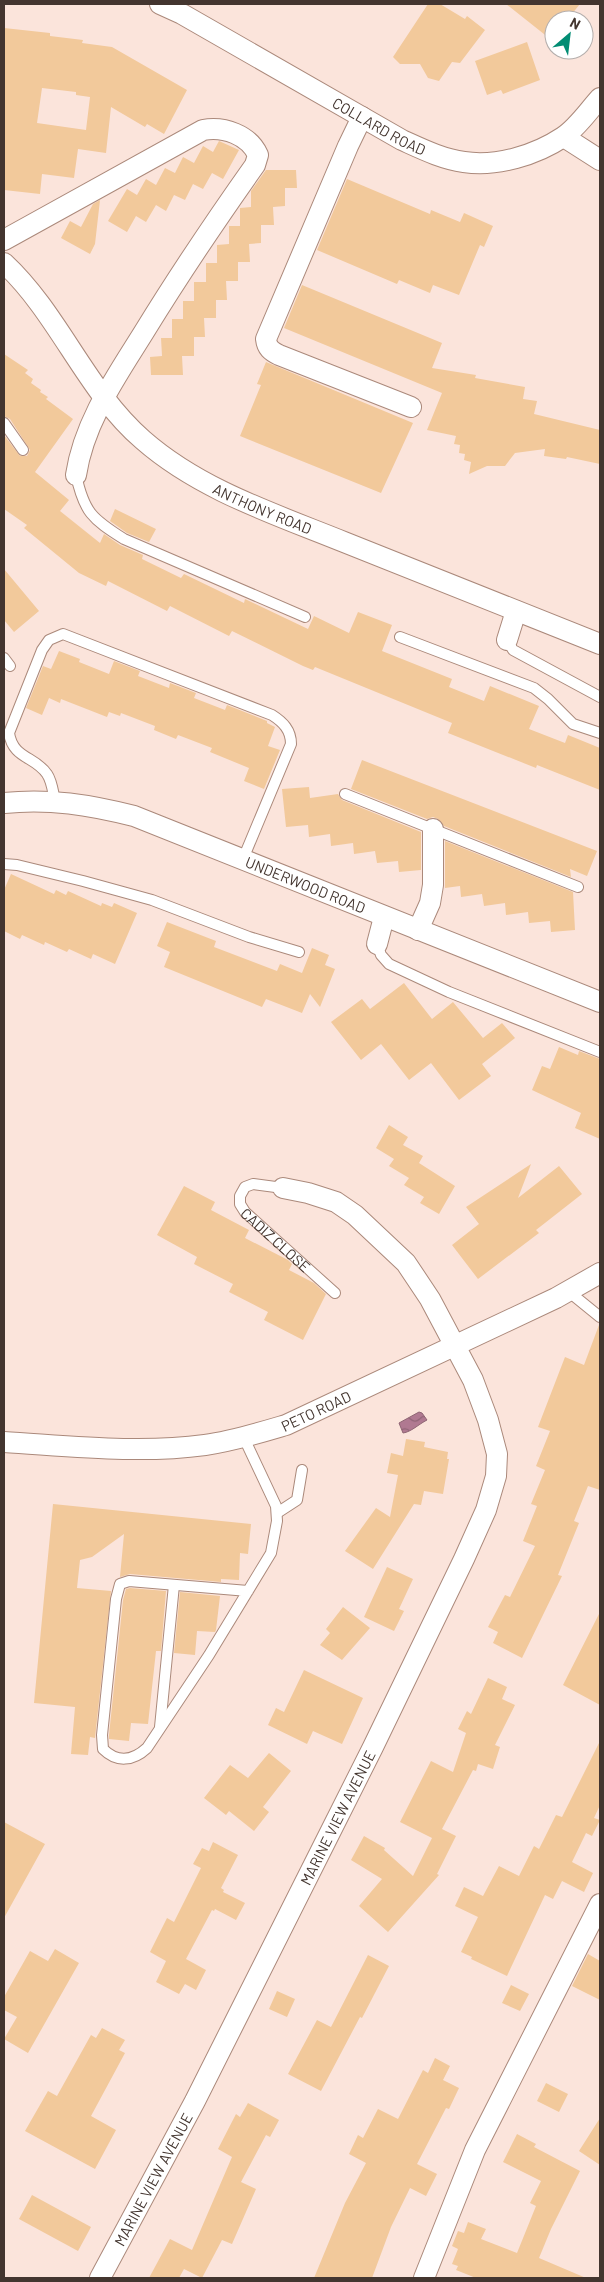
<svg xmlns="http://www.w3.org/2000/svg" width="604" height="2282" viewBox="0 0 604 2282" font-family="Barlow,sans-serif">
<style>
.water{fill:url(#water-waves);stroke:#8f6574}
.building{fill:#f2c99b;fill-rule:evenodd}
.lines{fill:none;stroke-linecap:round;stroke-linejoin:round}
.service-casing{stroke:#ab897b;stroke-width:12}
.minor-casing{stroke:#ab897b;stroke-width:22}
.service{stroke:#fff;stroke-width:10}
.minor{stroke:#fff;stroke-width:20}
.labels{text-anchor:middle;dominant-baseline:central;stroke-width:4.5;stroke-linejoin:round;paint-order:stroke}
.street-label{font-size:15px;fill:#43352f;stroke:#fff}
</style>
<defs>
<pattern id="water-waves" width="16" height="10" patternUnits="userSpaceOnUse" patternTransform="scale(1.25)"><rect width="16" height="10" fill="#b07991"/><path d="M0 5q4-4 8 0t8 0" fill="none" stroke="#916477"/></pattern>
</defs>
<rect width="100%" height="100%" fill="#fbe4db"/>
<path class="water" d="M419,1412L422,1413L427,1420C419,1424 411,1432 403,1433L399,1423Z"/>
<path class="building" d="M428,4H440L465,19L467,16L485,30L460,63L452,62L439,81L428,78L420,64H400L393,57Z
M506,4H580L567,20H554V42Z
M4,28L50,33V36L83,40L82,43L112,47L187,90L164,134L147,124L145,127L111,107L106,153L78,149L74,178L42,174L40,194L4,190ZM42,88L76,92V95L90,97L86,130L37,123Z
M527,42L540,80L503,94L501,90L487,95L475,61Z
M219,141L239,150L223,179L212,173L203,189L193,184L185,200L174,195L166,211L156,205L146,222L136,216L127,232L108,221L127,189L137,195L146,179L156,185L165,168L175,173L183,157L194,163L203,146L213,152Z
M266,170H296L297,188H285V206L273,207L274,225H261V243L249,244L250,262H238V281H226L227,300H216V318H204L205,337H194V356H182L183,375H151L150,357L162,356L161,338H172V319H183V301H194V282H206V263H217V245L229,244V226H240V208L251,207V191Z
M347,179L430,214L431,210L460,222L464,213L493,226L484,247L480,245L459,295L433,285L430,293L399,280L397,284L317,250Z
M100,200L95,244L90,254L61,238L70,221L81,227L93,204Z
M302,285L442,343L432,368L476,375L475,378L525,387L523,399L537,401L534,414L600,430V464L567,457L566,459L544,456L545,449L515,453L505,466H487L469,474L471,462L464,460L465,454L459,453L460,445L454,444L456,436L427,430L442,393L284,328Z
M4,354L28,370L25,373L33,379L31,383L41,390L40,392L48,397L46,399L73,419L35,472L69,500L60,511L100,543L104,534L120,545L143,555L142,559L181,578L184,574L244,603L245,599L308,629L314,616L349,633L358,612L392,625L382,651L452,679L449,687L484,701L490,686L539,706L529,729L565,743L568,735L600,748V790L537,765L536,768L448,733L452,723L315,667L313,670L303,666L232,631L229,636L170,606L167,611L108,581L106,586L79,573L24,528L27,525L4,509V435L20,456H27L30,450L10,419L4,416Z
M266,362L413,423L381,493L240,436L261,385L257,384Z
M115,509L156,529L149,542L127,533L110,521Z
M4,569L39,611L14,632L4,620Z
M59,651L80,659L79,662L109,674L114,661L140,671L138,676L169,688L170,683L196,693L194,698L225,710L227,705L267,721V723L275,727L268,746L280,750L264,789L244,781L249,768L210,752L212,748L178,735L176,739L154,730L155,726L121,713L120,716L109,712L107,717L61,699L60,703L49,698L42,715L26,708L43,666L51,669Z
M362,760L597,851L587,876L570,869L571,877L444,826L438,819L433,817L427,819L351,789Z
M309,787L310,798L338,794L342,800L421,832V870L399,872L398,861L377,863L375,851L354,854L353,843L331,846L330,834L309,837L308,825L286,827L282,789Z
M445,841L573,892L575,930L551,932L550,921L529,923L528,912L506,915L505,903L484,906L482,894L461,897L460,886L445,888Z
M11,874L54,894L56,890L66,895L68,891L101,906L102,903L112,907L114,903L137,913L115,964L93,954L91,959L69,949L67,952L45,942L44,945L22,935L20,939L4,931V890Z
M167,922L216,941L214,947L277,971L280,964L302,973L312,948L329,955L325,965L335,969L320,1007L310,994L302,1013L266,999L262,1007L164,967L170,952L157,946Z
M404,983L432,1019L453,1002L483,1038L502,1023L515,1038L482,1064L491,1076L459,1100L431,1063L409,1080L381,1044L361,1060L331,1022L362,999L370,1009Z
M559,1047L578,1055L579,1051L600,1059V1139L575,1128L581,1113L532,1090L542,1066L550,1069Z
M389,1125L408,1137L403,1145L423,1156L419,1163L455,1186L439,1214L420,1203L424,1197L404,1185L409,1178L389,1166L394,1159L376,1148Z
M531,1164L518,1198L559,1166L582,1194L536,1230L539,1233L478,1279L452,1245L479,1224L466,1207Z
M184,1186L215,1202L211,1210L249,1230L245,1238L288,1260L292,1264L289,1270L314,1283L326,1294L303,1340L264,1320L268,1312L229,1292L233,1284L194,1264L197,1257L157,1235Z
M599,1325L600,1490L588,1486L574,1521L579,1523L558,1575L562,1576L522,1658L493,1643L498,1632L488,1627L505,1595L510,1597L535,1546L523,1541L537,1506L531,1504L545,1470L536,1466L550,1431L538,1427L565,1357L584,1365Z
M406,1439L425,1442L424,1447L448,1452L447,1459H449L443,1494L424,1491L421,1505L414,1504L373,1569L345,1551L376,1508L390,1517L398,1475L387,1473L391,1453L403,1456Z
M53,1504L251,1524L248,1554L240,1553L239,1580L221,1579V1582L130,1574L120,1577L124,1534L92,1557L80,1560L77,1588L111,1591L95,1738L90,1737L88,1755L71,1754L75,1707L34,1703Z
M387,1567L413,1579L399,1609L404,1611L394,1631L364,1617Z
M130,1588L166,1591L161,1651H156L148,1724L131,1723L129,1741L109,1739V1735L123,1600L126,1589Z
M180,1592L220,1596L216,1630L215,1632L197,1631L195,1655L174,1653Z
M343,1607L370,1628L342,1660L320,1645L330,1633L326,1629Z
M600,1612V1705L563,1685Z
M304,1670L363,1698L342,1744L313,1731L307,1744L268,1725L276,1708L284,1712Z
M488,1678L507,1687L502,1699L515,1705L495,1745L500,1747L493,1769L478,1764L476,1771L473,1770L442,1829L456,1836L437,1874L439,1875L388,1932L359,1906L382,1879L351,1860L364,1836L385,1848L384,1850L413,1876L432,1838L400,1822L431,1761L453,1772L466,1733L458,1729L467,1711L471,1714Z
M600,1741V1805L594,1818L600,1820L592,1836L586,1833L572,1862L593,1873L584,1892L562,1881L553,1899L545,1895L507,1976L471,1959L472,1957L461,1952L478,1917L455,1906L464,1887L483,1896L499,1866L519,1876L534,1846L539,1849L556,1815L562,1817Z
M269,1753L291,1771L263,1807L269,1812L254,1831L229,1811L226,1815L204,1798L230,1765L248,1778Z
M4,1822L45,1844L4,1918Z
M213,1842L238,1855L221,1888L224,1890L223,1892L245,1903L236,1920L215,1909L214,1911L212,1910L186,1959L206,1970L196,1990L185,1984L179,1994L156,1982L166,1961L150,1952L167,1918L174,1922L201,1868L193,1864L202,1848L209,1851Z
M55,1949L79,1963L28,2053L4,2039L17,2017L4,2010V1997L30,1951L48,1961Z
M588,1954L600,1961V2000L572,1986Z
M368,1955L389,1966L362,2018L360,2017L321,2091L288,2074L317,2020L331,2027Z
M511,1985L529,1994L520,2011L502,2003Z
M277,1991L295,1999L287,2017L269,2009Z
M102,2028L125,2040L119,2050L125,2053L91,2116L116,2130L95,2169L25,2131L48,2091L57,2096L91,2035L96,2038Z
M435,2058L450,2066L443,2080L459,2088L449,2109L446,2108L417,2164L437,2174L426,2196L410,2188L391,2227L372,2278H314L345,2203L366,2163L349,2154L358,2135L363,2138L378,2109L398,2119L423,2070L428,2073Z
M546,2083L568,2094L559,2112L537,2101Z
M248,2103L279,2120L270,2137L266,2135L241,2182L256,2189L232,2244L222,2240L202,2278L184,2269L179,2278H149L170,2239L192,2250L232,2157L218,2149L236,2114L240,2117Z
M600,2118V2165L579,2151Z
M517,2134L536,2144L534,2147L580,2171L551,2229L539,2258L586,2278H476L456,2270L458,2266L452,2264L458,2249L452,2246L458,2231L464,2233L468,2222L486,2229L481,2239L517,2253L536,2206L530,2203L541,2181L503,2162Z
M32,2195L91,2227L78,2251L19,2219Z"/>
<g class="lines">
<defs>
<g id="service">
<path d="M4,423L23,450"/>
<path d="M76,475C84,512 92,519 124,539L305,617"/>
<path d="M400,637L534,688L548,699L573,724L600,733"/>
<path d="M507,640L513,650L600,697"/>
<path d="M4,658L10,666"/>
<path d="M345,794L578,887"/>
<path d="M55,801C53,792 52,781 47,774C35,756 13,759 9,733L42,650L49,640L63,634L272,715C283,722 291,730 291,744L243,859"/>
<path d="M4,864L17,865L83,881L152,900L249,937L299,952"/>
<path d="M377,944L381,955L389,964L449,992L600,1052"/>
<path id="s1" d="M283,1188L253,1184L245,1187L240,1196V1204L245,1212L335,1293"/>
<path d="M568,1291L600,1317"/>
<path d="M244,1438L276,1506L277,1521L271,1553L209,1655L147,1748C133,1761 117,1763 103,1749L102,1735L116,1599L120,1584L129,1581L248,1591"/>
<path d="M277,1513L297,1500L302,1470"/>
<path d="M160,1727L174,1585"/>
</g>
<g id="minor">
<path id="s2" d="M160,4L182,14L402,140C422,149 442,159 464,162C497,167 536,155 563,137C577,128 589,110 600,98"/>
<path d="M362,117L348,146L266,339C267,348 271,351 279,355L411,407"/>
<path d="M564,137L600,160"/>
<path d="M4,240L203,130C224,126 249,135 258,155L255,165C216,220 179,275 144,332C116,377 84,422 76,475"/>
<path id="s3" d="M4,263C59,314 86,391 143,440C200,490 275,514 344,542C430,576 515,610 600,644"/>
<path d="M507,640L516,611"/>
<path id="s4" d="M4,803C49,798 90,805 134,816L600,1002"/>
<path d="M418,930L430,903L433,885V829"/>
<path d="M377,944L384,917"/>
<path id="s5" d="M4,1442C70,1446 139,1454 205,1445C233,1441 259,1433 286,1425L556,1298L600,1273"/>
<path id="s6" d="M100,2278L195,2101L373,1747L464,1559L486,1510L496,1476L497,1454L488,1420L473,1380L430,1299L406,1263L355,1215L336,1202L308,1193L283,1188"/>
<path d="M424,2278L475,2150L600,1904"/>
</g>
</defs>
<use href="#service" class="service-casing"/>
<use href="#minor" class="minor-casing"/>
<use href="#service" class="service"/>
<use href="#minor" class="minor"/>
</g>
<g class="labels">
<g class="street-label">
<text stroke="none"><textPath href="#s2" startOffset="251">COLLARD ROAD</textPath></text>
<text stroke="none"><textPath href="#s3" startOffset="364">ANTHONY ROAD</textPath></text>
<text stroke="none"><textPath href="#s4" startOffset="316">UNDERWOOD ROAD</textPath></text>
<text stroke="none"><textPath href="#s1" startOffset="108">CADIZ CLOSE</textPath></text>
<text stroke="none"><textPath href="#s5" startOffset="318">PETO ROAD</textPath></text>
<text stroke="none"><textPath href="#s6" startOffset="518">MARINE VIEW AVENUE</textPath></text>
<text stroke="none"><textPath href="#s6" startOffset="112">MARINE VIEW AVENUE</textPath></text>
</g>
</g>
<rect width="604" height="2282" fill="none" stroke="#43352f" stroke-width="10"/>
<g transform="translate(569 35) rotate(28)"><circle r="24" fill="#ffffff" stroke="#b4aeac"/>
<path d="M0-4L9 19L0 12L-9 19Z" fill="#028d74"/>
<text y="-8" font-size="14" font-weight="bold" text-anchor="middle" fill="#43352f">N</text>
</g>
</svg>
